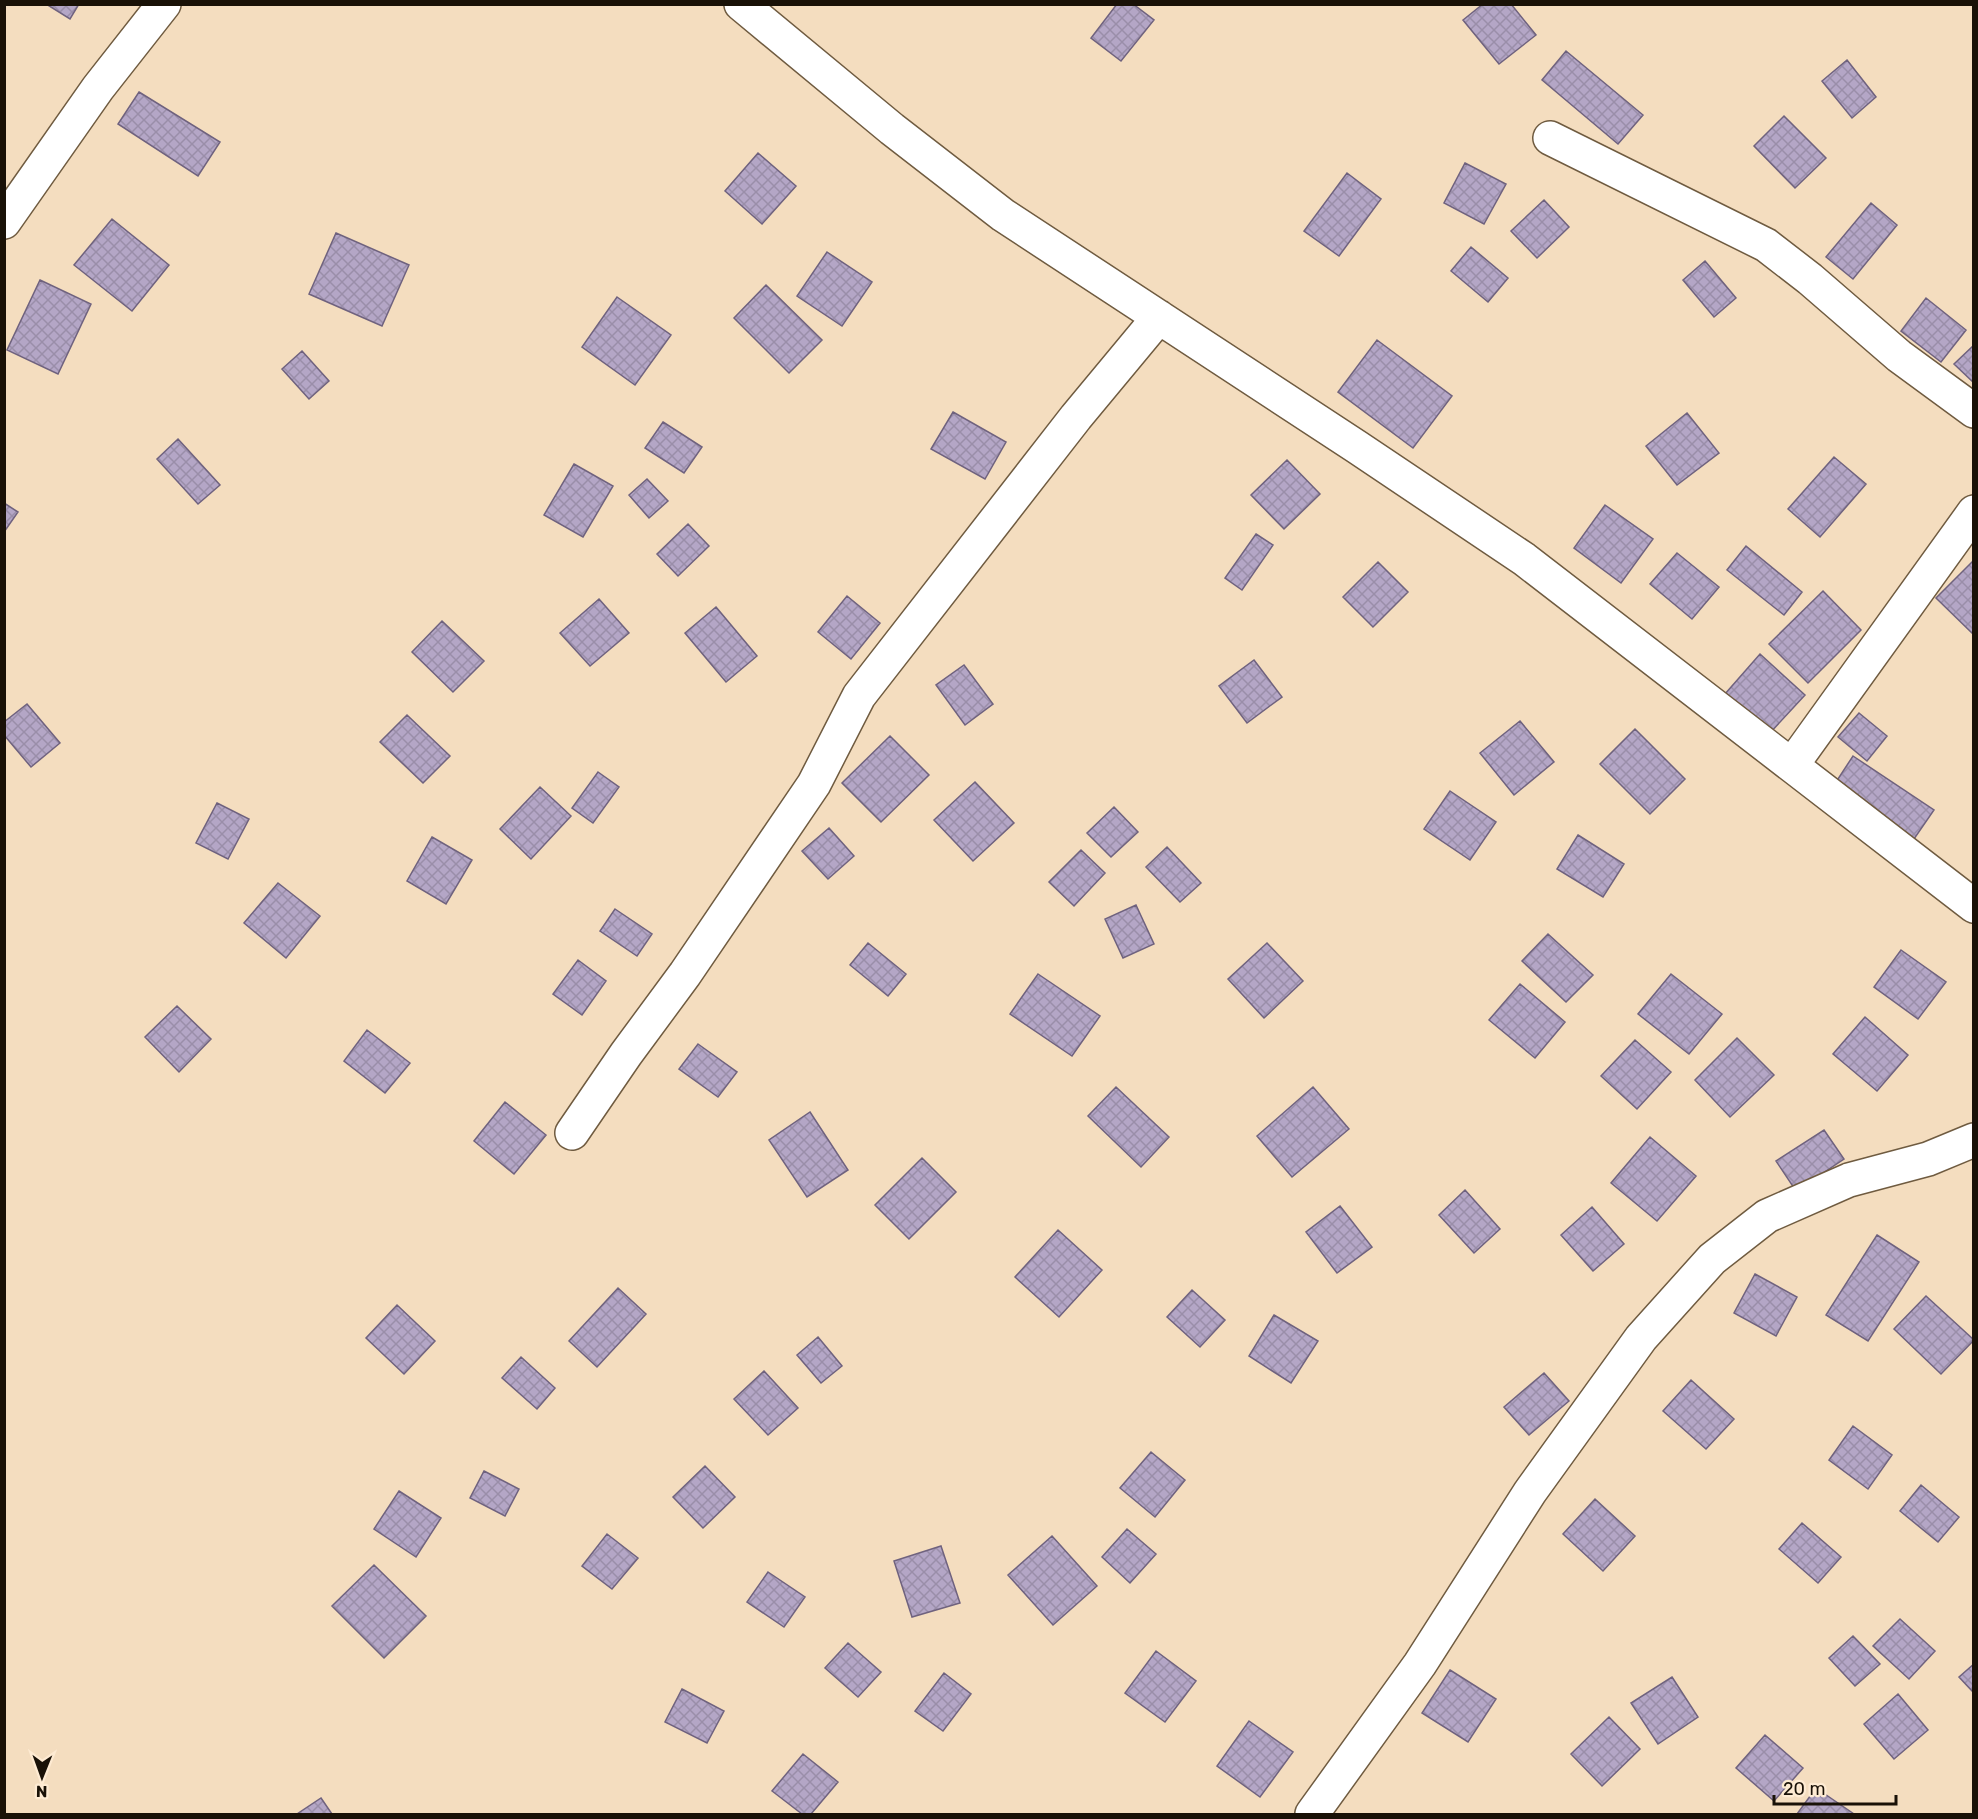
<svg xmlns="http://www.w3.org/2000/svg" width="1978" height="1819" viewBox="0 0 1978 1819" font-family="Rubik,sans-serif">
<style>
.building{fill:url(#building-cross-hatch);stroke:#6f627e;stroke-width:1.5}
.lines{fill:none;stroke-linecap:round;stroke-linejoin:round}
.minor-casing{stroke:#6f5b40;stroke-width:36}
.minor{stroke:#fff;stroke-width:33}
</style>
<defs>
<pattern id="building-cross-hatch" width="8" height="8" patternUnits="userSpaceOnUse" patternTransform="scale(1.5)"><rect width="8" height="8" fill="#b4a6c6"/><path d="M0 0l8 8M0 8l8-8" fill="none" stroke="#9a8ea9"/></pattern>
</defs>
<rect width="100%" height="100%" fill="#f4ddbf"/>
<path class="building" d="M46,4H79L70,19Z
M1117,4H1133L1154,20L1121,61L1091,38Z
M1483,4H1511L1536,35L1499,64L1463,20Z
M1566,51L1643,115L1618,144L1542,80Z
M1847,60L1876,97L1852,118L1822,81Z
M139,92L220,142L198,176L118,124Z
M1784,116L1826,158L1795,188L1754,146Z
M758,153L796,186L762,224L725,191Z
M1465,163L1506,184L1484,224L1444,203Z
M1347,173L1381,199L1339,256L1304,231Z
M1544,200L1569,227L1537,258L1511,231Z
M1871,203L1897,225L1853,279L1826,257Z
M112,219L169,265L132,311L74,265Z
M336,233L409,265L382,326L309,294Z
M1471,247L1508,278L1488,302L1451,271Z
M827,252L872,282L842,326L797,296Z
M1705,261L1736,298L1714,317L1683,280Z
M40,280L91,304L58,374L7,350Z
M766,285L822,340L789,373L734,318Z
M617,297L671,335L635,385L582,347Z
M1926,298L1966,330L1941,362L1901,331Z
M1377,340L1452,396L1413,448L1338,392Z
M1974,345V383L1954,364Z
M302,351L329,381L309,399L282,369Z
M953,412L1006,442L985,479L931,449Z
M1687,413L1719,453L1677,485L1646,446Z
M663,422L702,447L684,473L645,448Z
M178,439L220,485L198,504L157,459Z
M1834,457L1866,484L1820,537L1788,509Z
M1287,460L1320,494L1284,529L1251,495Z
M574,464L613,486L583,537L544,515Z
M647,479L668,501L649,518L629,495Z
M4,503L18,512L4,532Z
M1605,505L1653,539L1621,583L1574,548Z
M688,524L709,546L678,576L657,554Z
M1256,534L1273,545L1242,590L1225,578Z
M1746,546L1802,592L1784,615L1727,570Z
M1677,553L1719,587L1692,619L1650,584Z
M1974,560V635L1936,598Z
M1378,562L1408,592L1373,627L1343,597Z
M1823,591L1861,630L1808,683L1769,644Z
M847,596L880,623L851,659L818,632Z
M599,599L629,633L590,666L560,633Z
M716,607L757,656L726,682L685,633Z
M442,621L484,661L453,692L412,652Z
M1760,654L1805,695L1769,734L1725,694Z
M1254,660L1282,697L1247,723L1219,686Z
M964,665L993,704L965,725L936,685Z
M27,704L60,743L31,767L4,735V722Z
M1859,713L1887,736L1867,761L1838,737Z
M407,715L450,756L423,783L380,742Z
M1520,721L1554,762L1514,795L1480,753Z
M1635,729L1685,779L1650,814L1600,764Z
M890,736L929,775L881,822L842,783Z
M1853,756L1934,810L1914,839L1834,785Z
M598,772L619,787L593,823L572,808Z
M975,782L1014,823L973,861L934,820Z
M540,787L571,816L531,859L500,829Z
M1450,791L1496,822L1470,860L1424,829Z
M217,803L249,819L228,859L196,843Z
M1114,807L1138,832L1111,857L1087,833Z
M829,828L854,856L828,879L802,851Z
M1578,835L1624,864L1603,897L1557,869Z
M432,837L472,860L446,904L407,881Z
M1167,847L1201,883L1180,902L1146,867Z
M1081,850L1105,873L1074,906L1049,882Z
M278,883L320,916L286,958L244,923Z
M1136,905L1154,944L1123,958L1105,919Z
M615,909L652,934L637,956L600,931Z
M1548,934L1593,975L1566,1002L1522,961Z
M868,943L906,974L888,996L850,965Z
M1267,943L1303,981L1264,1018L1228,979Z
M1901,950L1946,982L1918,1019L1874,987Z
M578,960L606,981L582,1015L553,994Z
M1038,974L1100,1016L1072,1056L1010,1014Z
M1671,974L1722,1014L1689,1054L1638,1014Z
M1520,984L1565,1022L1535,1058L1489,1020Z
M177,1006L211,1039L179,1072L145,1037Z
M1865,1017L1908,1055L1877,1091L1833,1054Z
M367,1030L410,1063L385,1093L344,1061Z
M1737,1038L1774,1075L1730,1117L1695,1080Z
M1635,1040L1671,1072L1637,1109L1601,1076Z
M698,1044L737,1072L718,1097L679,1069Z
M1116,1087L1169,1137L1141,1167L1088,1116Z
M1313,1087L1349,1129L1292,1177L1257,1136Z
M505,1102L546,1135L514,1174L474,1141Z
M810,1112L848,1170L807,1197L769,1140Z
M1824,1130L1844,1159L1796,1191L1776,1161Z
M1650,1137L1696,1176L1657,1221L1611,1183Z
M922,1158L956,1192L909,1239L875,1205Z
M1465,1190L1500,1229L1474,1253L1439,1215Z
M1340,1206L1372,1247L1337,1273L1306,1232Z
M1592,1207L1624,1244L1593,1271L1561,1235Z
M1058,1230L1102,1270L1059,1317L1015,1277Z
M1877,1235L1919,1262L1868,1341L1826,1315Z
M1755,1274L1797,1297L1776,1336L1734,1313Z
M618,1288L646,1314L597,1367L569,1341Z
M1192,1290L1225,1320L1200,1347L1167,1317Z
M1926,1296L1974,1340L1941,1374L1894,1329Z
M397,1305L435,1341L404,1374L366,1338Z
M1274,1315L1318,1341L1291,1383L1249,1356Z
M818,1337L842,1366L821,1383L797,1355Z
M521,1357L555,1388L537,1409L502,1378Z
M764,1371L798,1408L768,1435L734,1399Z
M1544,1373L1569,1401L1529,1435L1504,1407Z
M1691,1380L1734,1419L1706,1449L1663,1411Z
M1853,1426L1892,1455L1868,1489L1829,1460Z
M1151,1452L1185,1480L1155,1517L1120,1488Z
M705,1466L735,1497L703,1528L673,1497Z
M484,1471L519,1489L505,1516L470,1498Z
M1921,1485L1959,1517L1938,1542L1900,1511Z
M399,1491L441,1518L416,1557L374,1529Z
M1595,1499L1635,1536L1603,1571L1563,1534Z
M1802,1523L1841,1557L1818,1583L1779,1549Z
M1127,1529L1156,1554L1130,1583L1102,1557Z
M607,1534L638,1558L612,1589L582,1566Z
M1052,1536L1097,1586L1053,1625L1008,1575Z
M941,1546L960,1603L912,1617L894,1561Z
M374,1565L426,1616L384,1658L332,1606Z
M768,1572L805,1597L784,1627L747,1602Z
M1900,1619L1935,1651L1909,1679L1873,1646Z
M1853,1636L1880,1664L1855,1686L1829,1658Z
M848,1643L881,1672L858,1697L825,1668Z
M1156,1651L1196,1681L1165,1722L1125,1693Z
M1974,1664V1693L1959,1677Z
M1450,1670L1496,1699L1468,1742L1422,1713Z
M944,1673L971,1694L943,1731L915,1711Z
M1672,1677L1698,1717L1658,1744L1631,1703Z
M682,1689L724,1711L707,1743L665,1722Z
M1898,1694L1928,1730L1894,1759L1864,1724Z
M1609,1717L1640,1749L1602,1786L1571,1754Z
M1249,1721L1293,1752L1260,1797L1217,1766Z
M1765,1735L1803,1768L1774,1801L1736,1768Z
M803,1754L838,1782L811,1814H802L772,1791Z
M1816,1788L1854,1814H1797Z
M321,1798L332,1814H297Z"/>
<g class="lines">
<defs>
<path id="minor" d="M741,4L892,129L1003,215L1357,447L1524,559L1974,906
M1550,138L1766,245L1810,279L1899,356L1974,411
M4,222L98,88L164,4
M1792,765L1974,512
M572,1133L626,1054L685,974L814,784L859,696L1076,417L1159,317
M1312,1814L1420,1664L1530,1492L1641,1338L1712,1259L1767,1216L1849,1180L1928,1159L1974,1140"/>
</defs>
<use href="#minor" class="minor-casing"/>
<use href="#minor" class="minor"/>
</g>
<rect width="1978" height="1819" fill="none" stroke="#191107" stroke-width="12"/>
<g transform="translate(42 1777) rotate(181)" stroke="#feebd3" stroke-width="4.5" paint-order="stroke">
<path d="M0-4.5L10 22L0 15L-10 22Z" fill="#191107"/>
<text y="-9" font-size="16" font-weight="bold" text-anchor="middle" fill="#191107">N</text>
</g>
<path d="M1774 1795v9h122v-9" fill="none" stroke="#191107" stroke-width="3"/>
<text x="1783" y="1795" font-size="18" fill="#191107" stroke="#feebd3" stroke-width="4.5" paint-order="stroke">20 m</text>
</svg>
